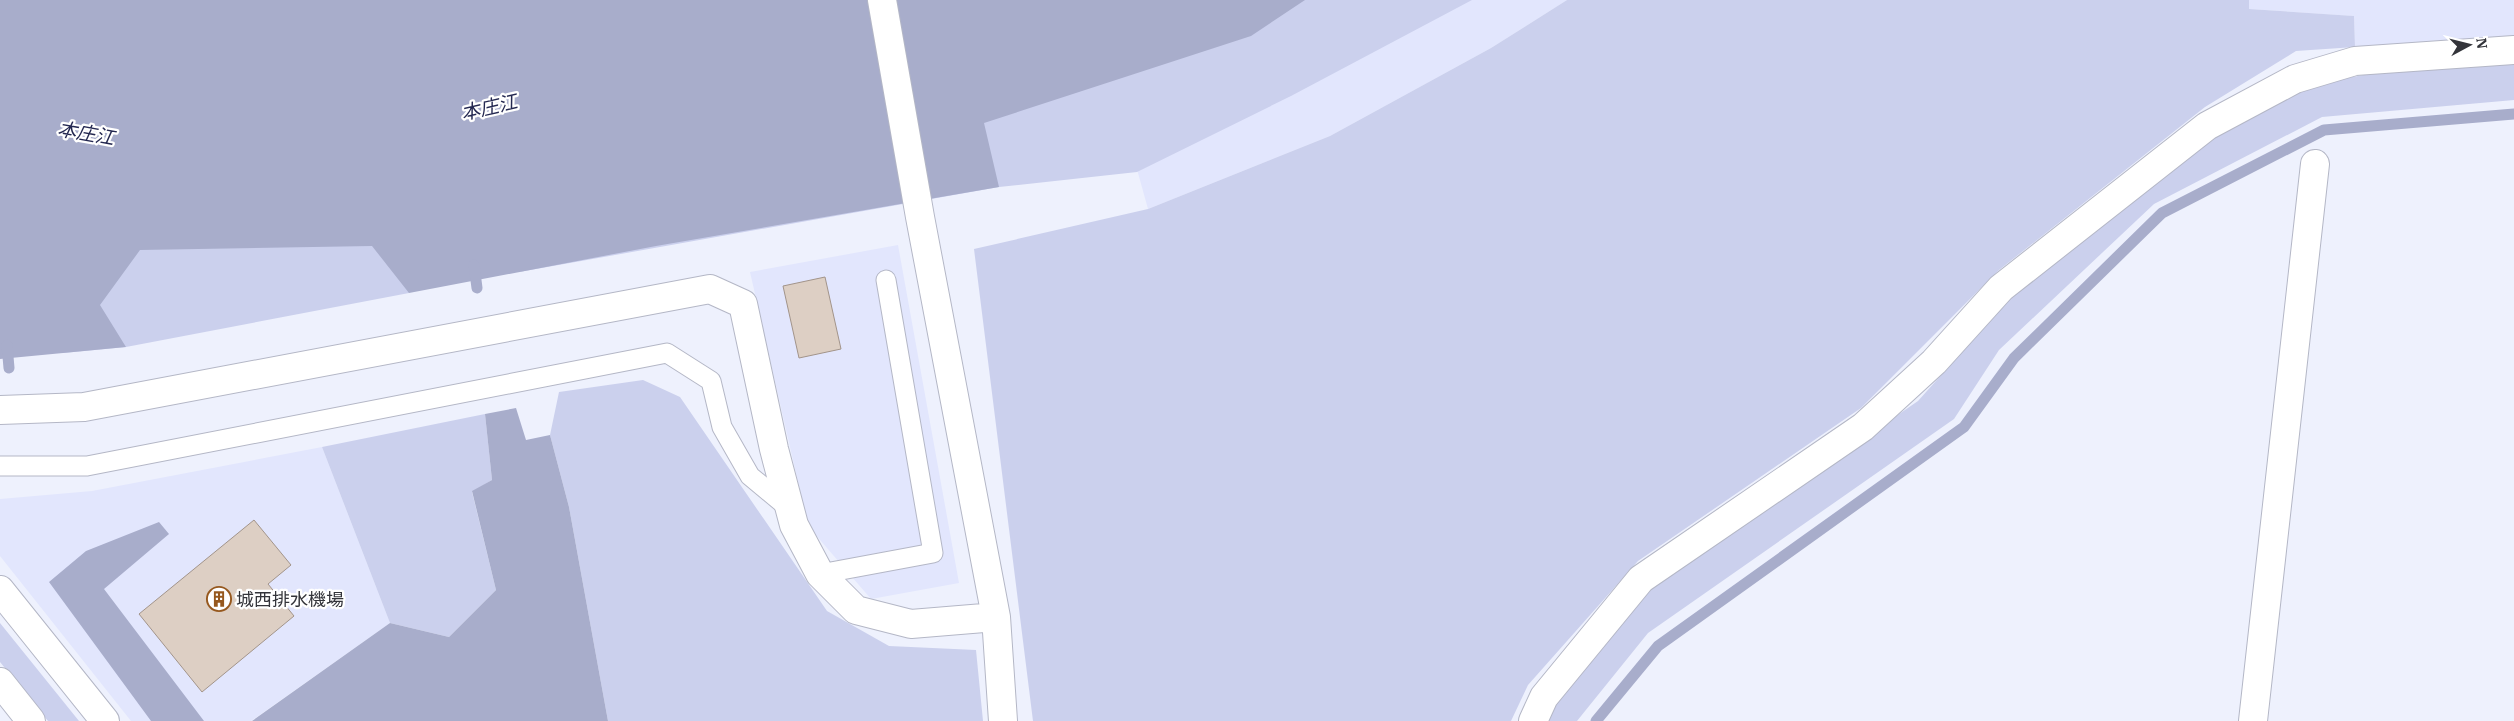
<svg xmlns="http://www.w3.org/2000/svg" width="2514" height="721" viewBox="0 0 2514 721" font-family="'IBM Plex Serif','Noto Sans JP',serif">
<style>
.built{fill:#e2e6fd}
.green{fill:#cbd0ed}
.water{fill:#a8adcb}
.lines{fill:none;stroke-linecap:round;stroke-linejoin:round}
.stream{stroke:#a8adcb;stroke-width:11}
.building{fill:#ddcfc4;stroke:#a2948a}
.service-casing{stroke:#b4b7c6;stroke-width:21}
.minor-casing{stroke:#b4b7c6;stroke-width:30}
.service{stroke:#fff;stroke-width:19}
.minor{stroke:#fff;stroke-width:28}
.labels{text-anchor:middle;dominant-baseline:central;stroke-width:4.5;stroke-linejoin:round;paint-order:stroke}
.poi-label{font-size:18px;fill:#33343a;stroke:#fff;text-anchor:start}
.water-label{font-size:19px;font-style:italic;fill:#242851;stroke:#fff}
</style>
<rect width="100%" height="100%" fill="#eef1fd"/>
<path class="built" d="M1090,0H1567L1491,48L1330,136L1148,209Z
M2249,0H2514V37L2355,47L2354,16L2249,9Z
M898,245L959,583L871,599L808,526L750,272Z
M322,447L390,623L251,721H131L0,556V499L92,491Z"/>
<path class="green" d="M1175,0H1472L1291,96L1137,172L999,187L519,272Z
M1567,0H2249V9L2354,16L2355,47L2296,51L2205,107L1999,270L1861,408L1638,561L1528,685L1511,721H1033L974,249L1148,209L1330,136L1491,48Z
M2514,63V100L2322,117L2154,204L1999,350L1954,419L1648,633L1577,721H1544L1552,701L1644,590L1918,401L2019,288L2213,133L2313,84L2386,71Z
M61,212L422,251L409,293L126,347L63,353Z
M643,380L680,397L827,611L889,646L976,650L983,721H608L569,507L550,435L559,392Z
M485,414L492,480L472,492L496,590L449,637L390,623L322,447Z
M0,623L79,721H48L0,662Z"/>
<path class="water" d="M0,0H1305L1251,36L984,123L999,187L656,246L409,293L372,246L140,250L100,305L126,347L0,359Z
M516,408L526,440L550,435L569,507L608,721H252L390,623L449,637L496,590L472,491L492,480L485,414Z
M159,522L169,534L104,589L204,721H151L49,582L86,551Z"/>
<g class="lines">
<path class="stream" d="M474,265L477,288
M7,345L9,368
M1596,721L1658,646L1964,427L2014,358L2162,213L2324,130L2514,114"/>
</g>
<path class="building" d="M825,277L841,349L799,358L783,286Z
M254,520L291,565L268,584L294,616L202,692L139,614Z"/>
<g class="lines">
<defs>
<path id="service" d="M0,466H87L667,353L711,381L722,427L750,476L791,510
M820,574L933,553L886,280"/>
<path id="minor" d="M882,0L920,217L996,617L1003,721
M0,410L84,407L710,289L743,304L774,449L794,525L820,574L856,610L911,624L996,617
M0,590L105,721
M0,682L31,721
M1533,721L1544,697L1641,579L1863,427L1934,362L2001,288L2207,126L2295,79L2355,61L2514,50
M2253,721L2315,164"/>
</defs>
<use href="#service" class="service-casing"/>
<use href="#minor" class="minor-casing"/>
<use href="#service" class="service"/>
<use href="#minor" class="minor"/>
</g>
<defs>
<symbol id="building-ring" viewBox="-11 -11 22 22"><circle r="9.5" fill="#fff" stroke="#96581e" stroke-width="1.5"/><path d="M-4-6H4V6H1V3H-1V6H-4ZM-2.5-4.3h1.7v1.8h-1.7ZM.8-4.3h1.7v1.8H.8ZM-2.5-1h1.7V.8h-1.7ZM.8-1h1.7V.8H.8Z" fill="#96581e"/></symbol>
</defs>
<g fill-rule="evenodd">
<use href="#building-ring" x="205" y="585" width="28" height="28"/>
</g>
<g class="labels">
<g class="poi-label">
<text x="236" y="599">城西排水機場</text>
</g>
<g class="water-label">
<text transform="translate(489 107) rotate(-13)">本庄江</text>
<text transform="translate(86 133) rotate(10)">本庄江</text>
</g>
</g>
<g transform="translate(2469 45) rotate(83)" stroke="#ffffff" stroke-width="4" paint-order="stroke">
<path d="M0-4L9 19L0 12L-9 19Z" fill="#33343a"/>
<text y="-8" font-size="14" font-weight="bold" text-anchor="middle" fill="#33343a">N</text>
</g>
</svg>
